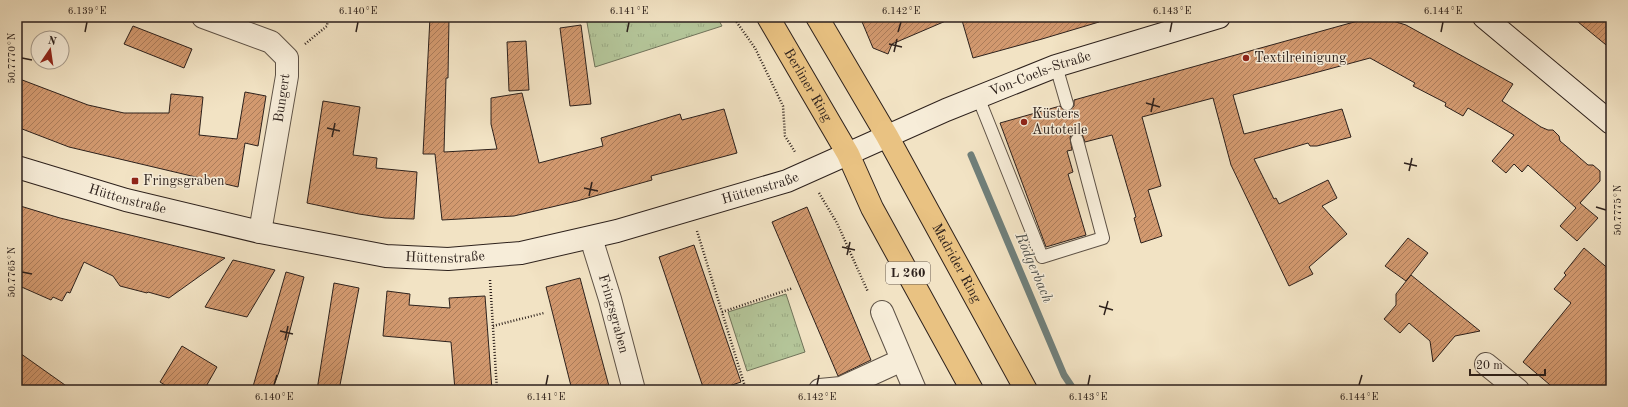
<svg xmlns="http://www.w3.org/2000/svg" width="1628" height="407" viewBox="0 0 1628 407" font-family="'Old Standard TT',serif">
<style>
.grass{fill:url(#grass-tufts);stroke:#70735a}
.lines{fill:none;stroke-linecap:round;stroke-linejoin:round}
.stream{stroke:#707f7a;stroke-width:7}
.building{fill:url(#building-hatch);stroke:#2d211c}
.lane-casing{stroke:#5e5246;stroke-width:14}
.street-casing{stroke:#5e5246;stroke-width:24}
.secondary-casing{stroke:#2d211c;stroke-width:24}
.primary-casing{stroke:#2d211c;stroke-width:24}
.path{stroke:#2d211c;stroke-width:2.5;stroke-dasharray:1 2;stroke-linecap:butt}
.lane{stroke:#f7edd9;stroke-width:12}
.street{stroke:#f7edd9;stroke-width:22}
.secondary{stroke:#f7edd9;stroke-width:22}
.primary{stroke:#e9c282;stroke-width:22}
.ticks{fill:none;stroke:#2d211c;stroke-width:1.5}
.poi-dot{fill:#8f2418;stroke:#f7edd9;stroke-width:1.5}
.labels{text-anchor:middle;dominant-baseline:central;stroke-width:3;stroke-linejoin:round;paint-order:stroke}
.shield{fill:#f7edd9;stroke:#6a5e55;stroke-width:1}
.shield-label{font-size:13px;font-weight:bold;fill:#2d211c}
.poi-label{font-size:14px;fill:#2d211c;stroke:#f7edd9;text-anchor:start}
.street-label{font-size:14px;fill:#2d211c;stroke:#f7edd9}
.water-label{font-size:15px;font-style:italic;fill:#4e504b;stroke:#f7edd9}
.neatline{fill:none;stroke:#2d211c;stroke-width:1.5}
.ticks-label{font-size:10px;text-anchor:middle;fill:#2d211c}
</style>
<defs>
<pattern id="grass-tufts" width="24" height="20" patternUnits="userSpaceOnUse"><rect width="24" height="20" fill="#b4c599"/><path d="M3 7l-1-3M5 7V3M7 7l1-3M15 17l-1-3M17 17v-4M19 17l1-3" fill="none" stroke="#9ba983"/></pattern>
<pattern id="building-hatch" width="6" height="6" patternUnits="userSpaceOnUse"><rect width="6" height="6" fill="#d2996f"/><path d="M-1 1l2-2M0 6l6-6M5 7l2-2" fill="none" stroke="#ab7c5a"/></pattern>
</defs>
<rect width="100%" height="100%" fill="#f2e3c4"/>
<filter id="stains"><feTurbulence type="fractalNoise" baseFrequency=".005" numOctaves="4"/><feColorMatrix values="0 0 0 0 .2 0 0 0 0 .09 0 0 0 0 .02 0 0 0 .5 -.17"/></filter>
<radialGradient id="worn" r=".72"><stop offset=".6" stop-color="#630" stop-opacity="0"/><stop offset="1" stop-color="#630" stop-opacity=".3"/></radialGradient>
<path class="grass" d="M586,17H717L722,26L595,67Z
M786,294L805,352L747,371L728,312Z"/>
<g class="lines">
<path class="stream" d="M971,155L1064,375L1074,390"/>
</g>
<path class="building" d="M430,17H449L448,78H446L444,152L497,149L491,124V98L522,93L539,163L603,146L601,138L680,114L682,120L724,109L737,153L651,176L652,180L577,201L514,216L442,220L435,154H423Z
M860,17H955L892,44L888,54L873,48Z
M961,17H1098L1099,22L1042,39L973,58Z
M1372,17H1380L1406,25L1513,84L1502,101L1541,127L1548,130H1553L1559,136L1560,141L1572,151L1588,165H1593L1600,171V181L1580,203L1598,218L1577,241L1560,226L1576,208L1528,165L1522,172L1514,164L1506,173L1492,161L1514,135L1468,108L1463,116L1445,106L1446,103L1413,86L1415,83L1370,58L1233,95L1244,134L1342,109L1351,137L1317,146H1310L1308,143L1254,159L1274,199L1276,198L1279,204L1328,180L1337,198L1322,206L1347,234L1309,267L1313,274L1289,286L1231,165L1213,98L1142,117L1161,186L1148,190L1162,236L1141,243L1134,218L1136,217L1112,135L1085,142L1082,134L1075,133L1071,135L1070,138L1072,150L1067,151L1073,172L1068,174L1086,235L1046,247L1000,123L1060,106L1065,111H1069L1074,106V100Z
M1572,17H1611V49Z
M581,25L591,104L570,106L560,28Z
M133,26L192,49L184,68L124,44Z
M526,41L529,90L509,91L507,42Z
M17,78L88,105L124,113H169L171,94L203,97L199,135L237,139L245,92L266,96L258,146L245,143L238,187L69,147L17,127Z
M323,101L360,107L353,155L377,158L376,168L417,172L414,219L385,218L359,214L307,203Z
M17,205L60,218L225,258L169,298L148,292L147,293L120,286L113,276L84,262L70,293L67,292L62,301L53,297L51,300L17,285Z
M807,207L871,360L838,376L772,222Z
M1408,238L1428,253L1406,281L1385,266Z
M694,245L741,382L717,390H704L659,257Z
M1584,248L1611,271V390H1556L1523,362L1571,303L1554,289L1566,275L1564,273Z
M233,260L275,270L247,317L205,307Z
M286,272L304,277L279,372L272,390H252Z
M1411,275L1480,331L1455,336L1433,362L1430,341L1409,323L1400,333L1384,319L1396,305V294Z
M580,278L610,390H572L546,287Z
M334,283L359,288L339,390H317Z
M387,291L410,294L409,305L450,308L449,298L485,296L492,390H455L451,342L383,336Z
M182,346L217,367L204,390H173L160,382Z
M17,351L72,390H17Z"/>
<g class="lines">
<defs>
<path id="lane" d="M1056,66L1067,104
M978,97L1042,257L1103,238L1077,140"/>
<g id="street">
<path d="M203,17L271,42L287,58V76L260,232"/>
<path id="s1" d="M591,238L610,299L634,390"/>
<path d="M882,312L915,390"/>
<path d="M1486,364L1518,390"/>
<path d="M820,390L841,388L902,360"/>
</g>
<g id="secondary">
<path d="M1484,17L1611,123"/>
<path id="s2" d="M17,167L126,200L260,232L386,256L448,259L521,253L617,231L787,181L946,110L1056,66L1219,17"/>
</g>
<g id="primary">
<path id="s3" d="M768,17L848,154L872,208L972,390"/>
<path id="s4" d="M817,17L887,136L1026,390"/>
</g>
</defs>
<use href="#lane" class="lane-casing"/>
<use href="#street" class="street-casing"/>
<use href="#secondary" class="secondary-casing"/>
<use href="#primary" class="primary-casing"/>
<path class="path" d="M733,17L755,48L783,106L785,136L795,152
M305,44L327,26L328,17
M819,193L837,223L868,292
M697,231L746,390
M490,280L497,390
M722,312L793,288
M493,326L544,313"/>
<use href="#lane" class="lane"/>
<use href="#street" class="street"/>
<use href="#secondary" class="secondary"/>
<use href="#primary" class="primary"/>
</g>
<path class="ticks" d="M85,32L87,22M356,32L358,22M627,32L629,22M898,32L901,22M1170,32L1172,22M1441,32L1443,22M889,44L902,47M894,52L897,39M22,58L32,60M1146,103L1160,107M1151,112L1154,98M327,128L340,131M332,137L335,123M1404,163L1417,166M1409,171L1412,158M584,188L598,191M589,196L592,182M1596,207L1606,210M842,247L855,250M847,255L850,242M22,272L32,274M1099,306L1113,310M1104,315L1108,301M280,331L293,334M285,340L288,326M274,385L277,375M546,385L548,375M817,385L819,375M1088,385L1090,375M1359,385L1362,375"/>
<g class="poi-dot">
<circle cx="1246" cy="58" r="4"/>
<circle cx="1024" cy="122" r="4"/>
<rect x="131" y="177" width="8" height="8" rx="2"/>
</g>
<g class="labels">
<rect class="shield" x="886" y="262" width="44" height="22" rx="3"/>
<g class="shield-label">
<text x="908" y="273">L 260</text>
</g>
<g class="poi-label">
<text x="1254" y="58">Textilreinigung</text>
<text x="1032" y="114">Küsters<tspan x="1032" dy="16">Autoteile</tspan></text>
<text x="143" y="181">Fringsgraben</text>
</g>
<g class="street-label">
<text stroke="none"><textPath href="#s2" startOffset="1066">Von-Coels-Straße</textPath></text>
<text stroke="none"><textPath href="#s3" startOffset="79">Berliner Ring</textPath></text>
<text transform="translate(282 98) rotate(-82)">Bungert</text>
<text stroke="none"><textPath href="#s2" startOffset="763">Hüttenstraße</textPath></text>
<text stroke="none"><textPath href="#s2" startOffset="115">Hüttenstraße</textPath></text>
<text stroke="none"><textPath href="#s2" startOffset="439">Hüttenstraße</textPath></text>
<text stroke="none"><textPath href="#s4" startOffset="283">Madrider Ring</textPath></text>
<text stroke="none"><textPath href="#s1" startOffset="79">Fringsgraben</textPath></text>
</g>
<g class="water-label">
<text transform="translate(1033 268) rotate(67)">Rödgerbach</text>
</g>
</g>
<rect width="1628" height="407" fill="none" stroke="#f2e3c4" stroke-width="44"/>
<g transform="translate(50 50) rotate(13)"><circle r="19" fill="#f7edd9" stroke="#a69b8d"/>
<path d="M0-3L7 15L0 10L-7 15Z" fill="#8f2418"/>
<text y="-6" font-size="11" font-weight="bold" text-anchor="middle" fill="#2d211c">N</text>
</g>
<path d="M1470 369v6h75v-6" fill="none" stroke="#2d211c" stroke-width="2"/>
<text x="1476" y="369" font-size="12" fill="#2d211c" stroke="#f7edd9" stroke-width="3" paint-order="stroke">20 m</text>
<rect x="22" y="22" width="1584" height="363" class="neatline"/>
<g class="ticks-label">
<text x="87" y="14">6.139°E</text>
<text x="358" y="14">6.140°E</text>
<text x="629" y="14">6.141°E</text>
<text x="901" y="14">6.142°E</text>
<text x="1172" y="14">6.143°E</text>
<text x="1443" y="14">6.144°E</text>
<text transform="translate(11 58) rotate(-90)" y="4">50.7770°N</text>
<text transform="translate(1617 210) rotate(-90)" y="4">50.7775°N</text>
<text transform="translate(11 272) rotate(-90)" y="4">50.7765°N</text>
<text x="274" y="400">6.140°E</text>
<text x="546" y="400">6.141°E</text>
<text x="817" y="400">6.142°E</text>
<text x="1088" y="400">6.143°E</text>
<text x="1359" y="400">6.144°E</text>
</g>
<rect width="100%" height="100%" filter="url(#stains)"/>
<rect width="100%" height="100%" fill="url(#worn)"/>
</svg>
